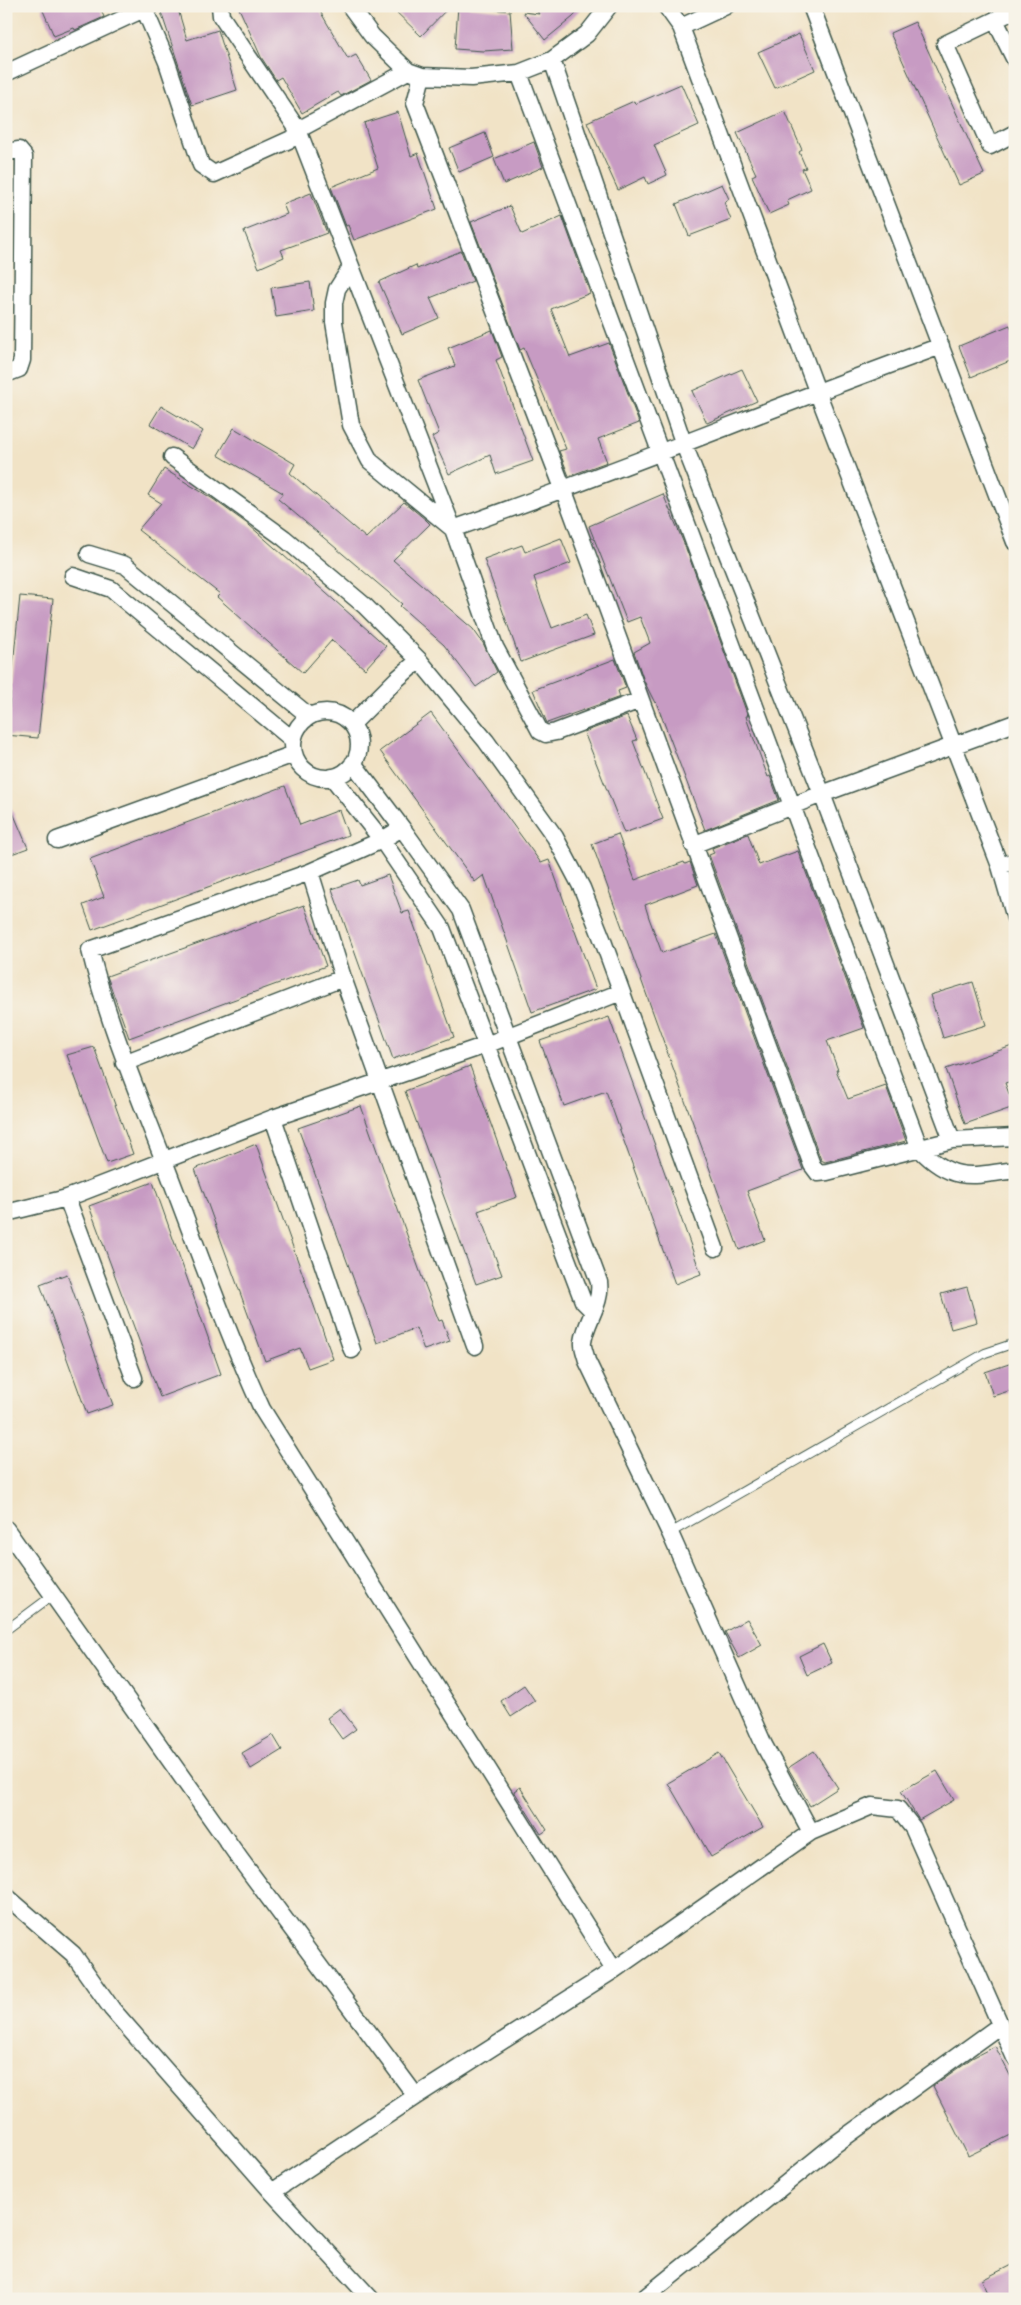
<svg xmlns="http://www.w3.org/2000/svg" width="1021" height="2305" viewBox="0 0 1021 2305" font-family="Kalam,sans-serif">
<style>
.building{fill:#c79bc3}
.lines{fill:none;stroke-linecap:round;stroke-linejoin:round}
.service-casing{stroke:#3e564a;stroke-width:10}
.minor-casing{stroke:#3e564a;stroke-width:19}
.service{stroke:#fff;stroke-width:8}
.minor{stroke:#fff;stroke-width:16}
</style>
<rect width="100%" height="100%" fill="#f7f3e8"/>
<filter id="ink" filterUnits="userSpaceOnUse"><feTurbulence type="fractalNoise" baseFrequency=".02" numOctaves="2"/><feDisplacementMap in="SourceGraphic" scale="10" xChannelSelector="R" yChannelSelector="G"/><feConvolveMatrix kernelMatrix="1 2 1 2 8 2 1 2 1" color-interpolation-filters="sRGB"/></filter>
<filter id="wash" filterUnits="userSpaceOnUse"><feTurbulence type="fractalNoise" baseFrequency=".0096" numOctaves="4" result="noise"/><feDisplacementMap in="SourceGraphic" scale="20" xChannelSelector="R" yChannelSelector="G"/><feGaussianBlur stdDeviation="1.12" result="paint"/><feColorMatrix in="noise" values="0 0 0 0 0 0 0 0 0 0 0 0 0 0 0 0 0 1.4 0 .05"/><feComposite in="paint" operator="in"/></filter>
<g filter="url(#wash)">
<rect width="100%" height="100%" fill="#f1e3c6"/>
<g id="blocks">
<path class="building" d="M41,6H99L104,17L75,30L74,28L54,36Z
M159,6H177L187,40L218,30L237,90L192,105Z
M238,6H317L348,59L356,55L371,80L341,96L338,92L302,113L281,77L276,80L261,57Z
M390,6H450L421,36Z
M458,6L510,11L513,49L483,51L455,49Z
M534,6H583L573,17L545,40L523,12L539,14Z
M915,22L984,174L959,185L890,33Z
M799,34L815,70L775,88L758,52Z
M681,84L699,125L654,145L667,175L648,184L645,177L618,190L587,122L634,101L635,104Z
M785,111L802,150L799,152L806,168L802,169L811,189L787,200L789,205L769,214L752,176L756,174L737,133Z
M398,112L411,156L418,153L437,209L354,240L348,225L346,226L331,187L378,168L364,123Z
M485,133L494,157L459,172L449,148Z
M534,142L543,167L504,184L494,159Z
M722,184L729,199L724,202L731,220L689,236L676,204Z
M311,193L327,233L281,250L284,257L259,268L244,231L287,214L283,204Z
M510,206L522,234L562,216L590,293L551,309L570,357L609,343L639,423L598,439L607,462L569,476L559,451L566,449L524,348L520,350L471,222Z
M461,251L473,281L430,298L439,318L402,334L379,282L416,265L417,269Z
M310,282L314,311L276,317L271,288Z
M1010,325L1015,337V359L971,377L959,346Z
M492,330L502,357L496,360L533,461L496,474L490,455L449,474L432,437L439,433L418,380L455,366L448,348Z
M742,369L757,401L707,423L692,391Z
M161,406L203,431L192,449L150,424Z
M234,428L295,464L290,473L366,538L404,502L426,520L430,524L393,560L473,629L483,643L497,672L476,687L444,645L400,606L402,604L278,499L283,493L218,455Z
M164,469L213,499L249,525L386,646L365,669L332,640L303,673L217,597L220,594L138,530L161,503L148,495Z
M663,494L685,546L748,716H746L748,723L768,777L770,776L779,800L705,830L656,702L655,703L644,681L634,652L650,643L640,617L627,622L589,526Z
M561,538L571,563L534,577L540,596L552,628L586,615L594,635L521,662L484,559L522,545L525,552Z
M20,596L53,599L38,738L6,735Z
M615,659L626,688L618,691L620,697L547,723L533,690Z
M431,713L541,863L549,860L596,989L532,1012L484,875L475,882L380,751Z
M627,716L637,740L633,741L663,819L624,833L584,732Z
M285,786L300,825L339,810L348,835L92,930L83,905L104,897L90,859Z
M6,796L28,848L6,856Z
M618,834L635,880L684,862L685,864L690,862L698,885L645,905L649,918L662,953L716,934L803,1170L747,1191L765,1240L739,1250L592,844Z
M748,834L759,865L798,851L864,1028L827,1041L838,1070H836L848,1099L886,1086L906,1141L825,1162L821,1160L709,855L714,853L712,848Z
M388,875L402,913L409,911L454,1037L393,1059L332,889L358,880L360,885Z
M304,905L326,966L129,1038L107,976Z
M973,982L986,1025L943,1038L930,995Z
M609,1017L701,1274L675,1284L606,1091L564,1106L540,1041Z
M1015,1045V1080L1005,1083L1014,1107L965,1124L946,1069Z
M94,1047L133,1154L107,1163L67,1055Z
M470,1066L517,1197L478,1211L502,1275L476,1284L405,1091Z
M361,1106L423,1280L439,1321L442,1320L450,1341L424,1350L416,1328L377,1343L298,1128Z
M256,1144L333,1359L308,1368L300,1348L265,1361L195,1169Z
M153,1182L221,1374L160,1397L89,1206Z
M67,1274L113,1405L87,1414L40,1284Z
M967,1287L977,1322L951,1329L941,1294Z
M1015,1362V1389L993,1396L985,1372Z
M747,1619L762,1645L739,1658L725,1632Z
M823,1644L832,1663L807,1675L799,1656Z
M524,1685L535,1701L511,1717L501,1701Z
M340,1708L356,1729L342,1739L327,1718Z
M273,1735L282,1750L251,1769L242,1753Z
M814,1751L838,1788L810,1806L788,1768Z
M719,1753L763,1827L711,1857L668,1783Z
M937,1771L954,1800L919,1820L901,1791Z
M520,1787L547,1830L541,1834L514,1791Z
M995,2046L1015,2085V2133L968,2156L933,2086L972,2058Z
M1015,2263V2299H991L982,2280Z"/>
</g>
</g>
<g filter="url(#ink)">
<use href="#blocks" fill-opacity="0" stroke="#3e564a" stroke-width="1"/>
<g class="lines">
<defs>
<path id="service" d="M670,1533L985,1353L1015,1343
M6,1630L53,1595"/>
<path id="minor" d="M143,6L167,62L201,165L214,174L300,135
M220,6L221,16L298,130L453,529C617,472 778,405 941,346
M350,6L372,36L408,71L422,76L471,78L519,73L552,60L587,34L609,6
M666,6L681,27L817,391L1000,866L1015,918
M811,6L1015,542
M1015,10L995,20L1015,60
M995,20L945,44L990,146L1015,133
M681,27L726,6
M552,60L683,442L822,794L952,1140
M6,73L144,9
M519,73L920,1149C952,1183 972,1176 1015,1170
M422,76L415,103L564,491L812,1165L818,1173L827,1172L952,1140L1015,1137
M298,130L408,71
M6,152L19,150L24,156L22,360L19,369L6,374
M351,267L337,289L334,303V322L351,425L370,461L453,529L495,647L540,731L546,734L556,732L640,700
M172,457L284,538L365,606L419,660L486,741L555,837L582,888L603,941L715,1248
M89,554L125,565L309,716
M73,576L111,589L293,740
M293 745a33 33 0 1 1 66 0a33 33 0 1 1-66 0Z
M352,724L397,679L419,660
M353,763L402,828L461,910L599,1282C602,1304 586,1320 583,1342C582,1347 586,1355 587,1361L670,1533L764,1745L811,1832
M332,777L382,840L442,928L583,1301L593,1311
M402,828L382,840L310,872L90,950C108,1023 137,1091 164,1161C196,1244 225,1328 262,1409L614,1970
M57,840L294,754
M693,845L822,794L1015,723
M1000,866L1015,861
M310,872L343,978L475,1346
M124,1063L343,978
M273,1118L352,1350
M67,1198L134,1378
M6,1213L67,1198L273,1118L486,1045L621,992
M6,1529L240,1859L416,2096
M6,1896L73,1954L112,2009L272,2192L371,2299
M272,2192L416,2096L614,1970L811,1832L872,1806L898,1809L913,1828L1015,2058
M643,2299L830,2148L999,2026"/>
</defs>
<use href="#service" class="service-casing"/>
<use href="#minor" class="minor-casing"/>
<use href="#service" class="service"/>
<use href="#minor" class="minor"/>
</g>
</g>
<rect width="1021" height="2305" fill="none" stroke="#f7f3e8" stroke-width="25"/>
</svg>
